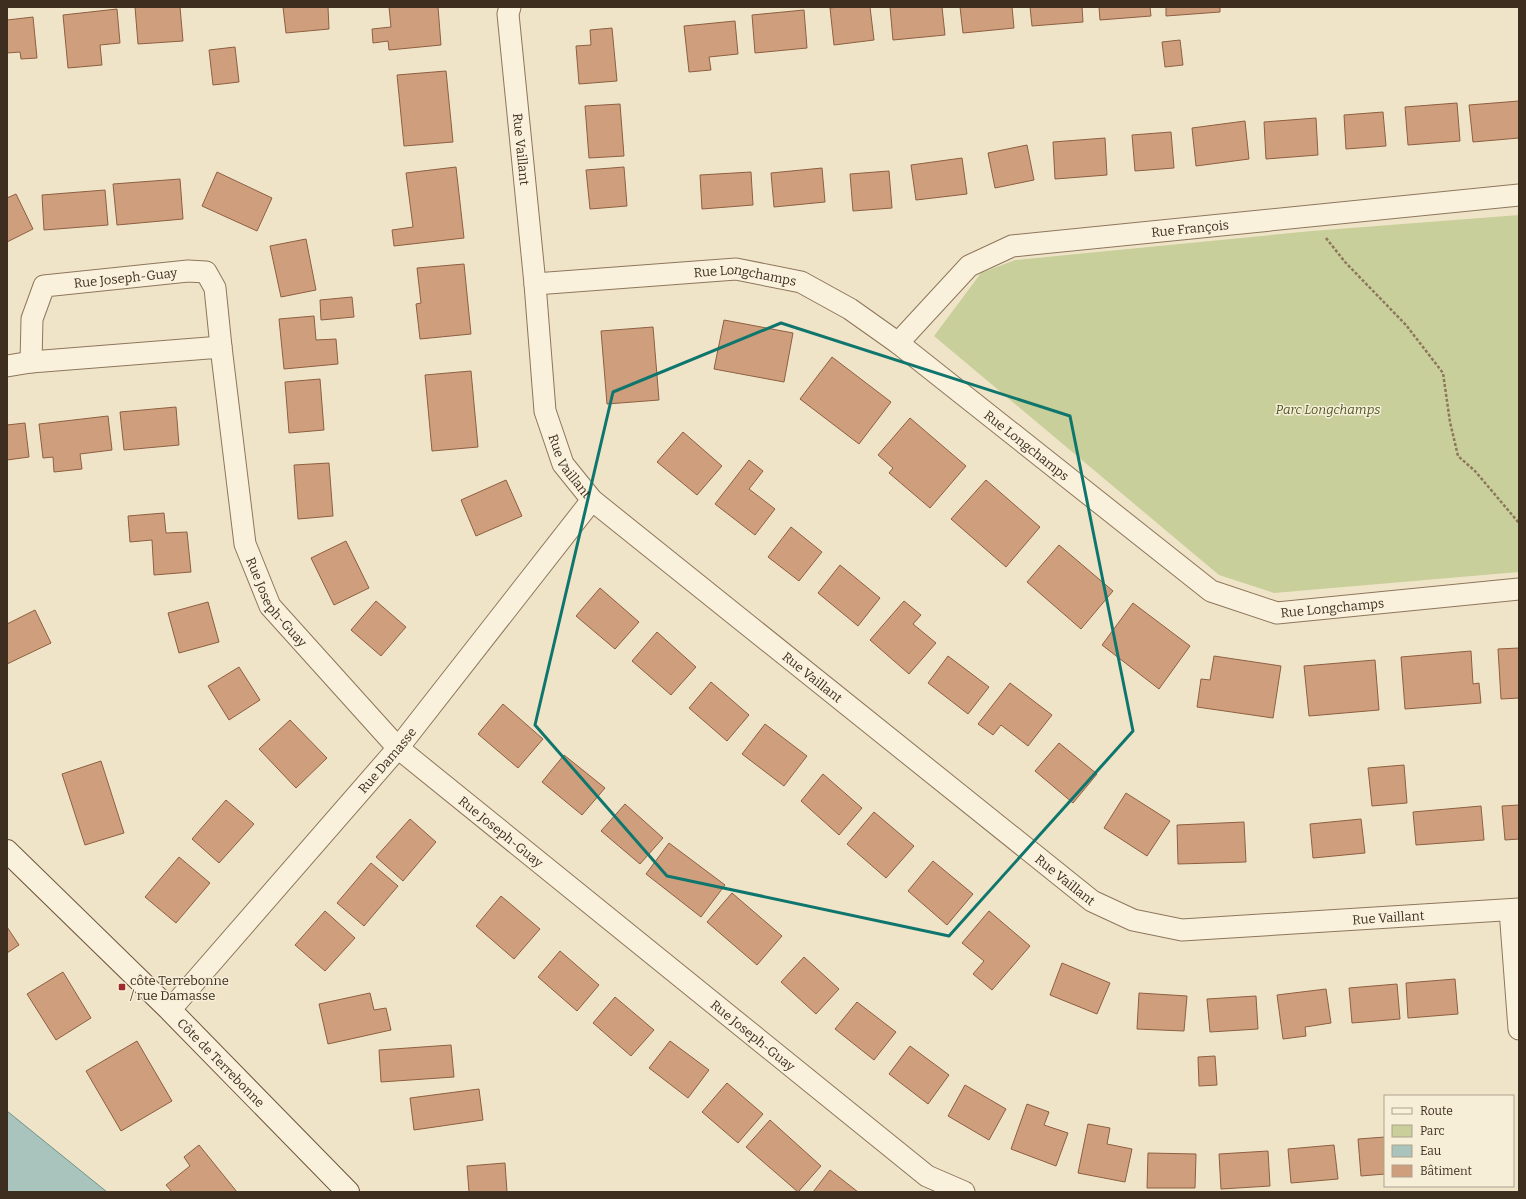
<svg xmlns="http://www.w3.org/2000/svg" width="1526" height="1199" viewBox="0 0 1526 1199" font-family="Bitter,serif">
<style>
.green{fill:#c9cf9b}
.water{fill:#a9c4bc;stroke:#6f938a}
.building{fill:#cf9f7d;stroke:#8d5f41}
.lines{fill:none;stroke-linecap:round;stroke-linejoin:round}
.street-casing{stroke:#8d765c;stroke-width:23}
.secondary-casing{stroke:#6f573f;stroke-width:24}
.path{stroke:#8d765c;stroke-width:2.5;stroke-dasharray:3 2;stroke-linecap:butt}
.street{stroke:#faf1dc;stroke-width:21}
.secondary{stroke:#faf1dc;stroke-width:22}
.marked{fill:none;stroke:#0f766e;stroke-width:3;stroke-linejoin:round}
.poi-dot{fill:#9e2a2b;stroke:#f7eed8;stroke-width:1.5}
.labels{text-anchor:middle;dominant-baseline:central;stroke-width:3;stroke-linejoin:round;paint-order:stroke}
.street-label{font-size:13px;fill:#3d2e20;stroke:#f7eed8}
.park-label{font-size:13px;font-style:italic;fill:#4d5a26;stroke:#f7eed8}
.poi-label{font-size:13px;fill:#3d2e20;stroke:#f7eed8;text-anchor:start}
</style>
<rect width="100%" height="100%" fill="#f0e4c8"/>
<path class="green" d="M1519,215V572L1274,593L1219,575L934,336L981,273L1015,260L1312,231Z"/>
<path class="water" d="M7,1111L107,1192H7Z"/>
<path class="building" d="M135,7H180L183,41L138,44Z
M283,7H328L329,29L286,33Z
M389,7H438L441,45L389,50L388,41L373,43L372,29L391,27Z
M838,7H870L874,40L834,45L830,8Z
M890,7H942L945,35L893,40Z
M960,7H1012L1014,28L963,33Z
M1030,7H1082L1083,22L1032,26Z
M1099,7H1150L1151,16L1100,20Z
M1166,7H1220V12L1166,16Z
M117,9L120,43L100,45L102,65L68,68L63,15Z
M804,10L807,48L755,53L752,15Z
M33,17L37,58L21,59L20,52L7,53V20Z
M735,21L738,54L709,57L711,70L689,72L684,26Z
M612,28L617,81L579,84L576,46L591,45L590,30Z
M1180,40L1183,65L1165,67L1162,42Z
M235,47L239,82L213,85L209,50Z
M446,71L453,142L404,146L397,75Z
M1519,101V138L1473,142L1469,105Z
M1457,103L1460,141L1408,145L1405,107Z
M620,104L624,156L589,158L585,106Z
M1383,112L1386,146L1346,149L1344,115Z
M1316,118L1318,155L1266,159L1264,122Z
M1245,121L1249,159L1196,166L1192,128Z
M1171,132L1174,168L1135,171L1132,135Z
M1105,138L1107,175L1055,179L1053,142Z
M1027,145L1034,180L995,188L988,153Z
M962,158L967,194L916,200L911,165Z
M456,167L464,238L394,246L392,230L413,227L406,173Z
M624,167L627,206L590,209L586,170Z
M822,168L825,202L774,207L771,173Z
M889,171L892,208L853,211L850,174Z
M217,172L272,198L257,231L202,206Z
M751,172L753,205L702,209L700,175Z
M180,179L183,219L117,225L113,184Z
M105,190L108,225L44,230L42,195Z
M16,194L33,229L7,242V198Z
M306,239L316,290L281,297L270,246Z
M464,264L471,334L420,339L416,304L421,303L417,268Z
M352,297L354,317L321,320L320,300Z
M314,316L316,340L336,339L338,364L284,369L279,319Z
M724,320L793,333L784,382L714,369Z
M653,327L659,400L607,404L601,331Z
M832,357L891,402L859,444L800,399Z
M471,371L478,447L432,451L425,375Z
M320,379L324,430L289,433L285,382Z
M176,407L179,445L124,450L120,412Z
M108,416L112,450L80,454L82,469L54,472L53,457L43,458L39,424Z
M910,418L966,466L930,508L889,473L893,468L878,455Z
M25,423L29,457L7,460V425Z
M683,432L722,466L697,495L657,462Z
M749,460L763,471L749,489L775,509L755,535L715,504Z
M329,463L333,516L298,519L294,465Z
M506,480L522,516L476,536L461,500Z
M986,480L1040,527L1006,567L951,519Z
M164,513L166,533L187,532L191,572L154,575L152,540L130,542L128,516Z
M791,527L822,552L799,581L768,557Z
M346,541L369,588L334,605L311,558Z
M1059,545L1113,591L1081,629L1027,582Z
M840,565L880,598L858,626L818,593Z
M600,588L639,622L615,649L576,616Z
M376,601L406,627L381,656L351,630Z
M904,601L921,615L913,624L936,643L909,674L870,640Z
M208,602L219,642L179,653L168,613Z
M1133,603L1190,646L1159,689L1102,645Z
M35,610L51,643L7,664V624Z
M657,632L696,667L671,695L632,661Z
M1519,648V698L1501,699L1498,649Z
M1471,651L1473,684L1479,683L1481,703L1405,709L1401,657Z
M948,656L989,687L968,714L928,683Z
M1214,656L1281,666L1273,718L1197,707L1201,679L1210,680Z
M1375,660L1379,710L1309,716L1304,666Z
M239,667L260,700L229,720L208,686Z
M711,682L749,715L727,741L689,708Z
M1010,683L1052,715L1028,746L1001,725L993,735L978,724Z
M503,704L543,739L518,768L478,734Z
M290,720L327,758L296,788L259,749Z
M765,724L807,756L784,786L742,754Z
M1059,743L1097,774L1073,803L1035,771Z
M564,755L605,788L582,815L542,782Z
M101,761L124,833L85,845L62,774Z
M1404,765L1407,803L1372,806L1368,768Z
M823,774L862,808L839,835L801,801Z
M1126,793L1170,821L1147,856L1104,828Z
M226,800L254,824L219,863L192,839Z
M625,804L663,838L640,864L601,831Z
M1519,805V839L1505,840L1502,806Z
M1481,806L1484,840L1416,845L1413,812Z
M874,812L914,846L886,878L847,844Z
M410,819L436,842L403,881L376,857Z
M1361,819L1365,853L1313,858L1310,824Z
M1244,822L1246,862L1178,864L1177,825Z
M669,843L725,885L701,917L646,874Z
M179,857L210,883L176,923L145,897Z
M933,861L973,894L947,925L908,891Z
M371,863L398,886L364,926L337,903Z
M732,893L782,936L757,965L707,922Z
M501,896L540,929L514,959L476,926Z
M325,911L355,938L325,971L295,945Z
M989,911L1030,946L992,990L973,974L984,961L962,943Z
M7,927L19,945L7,953Z
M560,951L599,985L577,1011L538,977Z
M804,957L839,989L816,1014L781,982Z
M1062,963L1110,983L1097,1014L1050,995Z
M63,972L91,1018L56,1040L27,994Z
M1455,979L1458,1014L1408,1018L1406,983Z
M1397,984L1400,1019L1352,1023L1349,988Z
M1326,989L1331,1023L1305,1027L1306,1036L1283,1039L1277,995Z
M370,993L374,1010L386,1008L391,1030L328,1044L319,1004Z
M1139,993L1187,996L1184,1031L1137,1029Z
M1256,996L1258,1029L1210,1032L1207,999Z
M615,997L654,1030L631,1056L593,1023Z
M857,1002L896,1032L874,1060L835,1029Z
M137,1041L172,1101L121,1131L86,1071Z
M670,1041L709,1070L688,1098L649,1068Z
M451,1045L454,1077L381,1082L379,1050Z
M910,1046L949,1075L928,1104L889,1074Z
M1215,1056L1217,1085L1199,1086L1198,1057Z
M727,1083L763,1114L738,1143L702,1112Z
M965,1085L1006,1109L989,1140L948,1116Z
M479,1089L483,1120L414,1130L410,1098Z
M1027,1104L1049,1112L1044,1125L1068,1133L1056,1166L1011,1149Z
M770,1120L821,1166L798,1192L746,1147Z
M1088,1124L1110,1128L1107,1144L1132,1149L1125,1182L1078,1173Z
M1385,1137V1174L1361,1176L1358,1139Z
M199,1145L237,1192H172L166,1185L190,1166L184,1157Z
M1334,1145L1338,1179L1291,1183L1288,1149Z
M1268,1151L1270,1186L1221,1189L1219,1154Z
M1148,1153L1196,1154L1195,1188H1147Z
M505,1163L507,1192H469L467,1166Z
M830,1170L858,1192H813Z"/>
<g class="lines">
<defs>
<g id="street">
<path id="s1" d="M510,7L508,14L535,284L545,411L563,464L592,500L1092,901L1133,920L1182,930L1519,909"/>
<path id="s2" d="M535,284L736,269L801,282L850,309L898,343L1211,591L1277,613L1519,589"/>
<path id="s3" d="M898,343L969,266L1012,246L1519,195"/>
<path id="s4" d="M31,362L32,319L44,286L188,271L206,272L215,288L221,347"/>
<path id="s5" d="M7,366L31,362L221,347L245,544L270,606L398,748L927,1176L964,1192"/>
<path d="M1510,910L1519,1029"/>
<path id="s6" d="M170,1010L398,748L592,500"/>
</g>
<g id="secondary">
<path id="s7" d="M7,851L170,1010L348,1192"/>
</g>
</defs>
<use href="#street" class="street-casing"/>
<use href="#secondary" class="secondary-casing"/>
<path class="path" d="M1326,238L1345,262L1406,325L1443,373L1450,422L1458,456L1475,471L1519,523"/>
<use href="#street" class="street"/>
<use href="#secondary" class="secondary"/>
</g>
<path class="marked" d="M781,323L1070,416L1133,731L949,936L667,876L535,725L613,392Z"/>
<rect class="poi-dot" x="118" y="983" width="8" height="8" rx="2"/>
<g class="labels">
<g class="street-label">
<text stroke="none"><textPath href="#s1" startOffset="143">Rue Vaillant</textPath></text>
<text stroke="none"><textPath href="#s3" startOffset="331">Rue François</textPath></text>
<text stroke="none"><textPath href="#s4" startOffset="160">Rue Joseph-Guay</textPath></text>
<text stroke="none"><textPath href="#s2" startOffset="211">Rue Longchamps</textPath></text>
<text stroke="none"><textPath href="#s2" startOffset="547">Rue Longchamps</textPath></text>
<text stroke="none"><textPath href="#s1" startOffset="467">Rue Vaillant</textPath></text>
<text stroke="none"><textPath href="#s5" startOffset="480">Rue Joseph-Guay</textPath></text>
<text stroke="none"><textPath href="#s2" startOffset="907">Rue Longchamps</textPath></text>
<text stroke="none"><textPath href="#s1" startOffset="791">Rue Vaillant</textPath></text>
<text stroke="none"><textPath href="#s6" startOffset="331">Rue Damasse</textPath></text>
<text stroke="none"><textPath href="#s5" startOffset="804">Rue Joseph-Guay</textPath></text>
<text stroke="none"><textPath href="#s1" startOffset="1115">Rue Vaillant</textPath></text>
<text stroke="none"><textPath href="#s1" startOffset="1451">Rue Vaillant</textPath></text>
<text stroke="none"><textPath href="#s5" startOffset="1128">Rue Joseph-Guay</textPath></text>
<text stroke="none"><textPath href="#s7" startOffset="301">Côte de Terrebonne</textPath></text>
</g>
<g class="park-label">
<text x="1328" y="409">Parc Longchamps</text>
</g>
<g class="poi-label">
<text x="130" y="980">côte Terrebonne<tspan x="130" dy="15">/ rue Damasse</tspan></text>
</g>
</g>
<rect width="1526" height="1199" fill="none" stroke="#3d2e20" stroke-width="16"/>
<rect x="1384" y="1095" width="130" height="92" fill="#f7eed8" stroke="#ada18e"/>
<rect x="1392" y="1108" width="20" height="6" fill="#faf1dc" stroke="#ada18e"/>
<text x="1420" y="1115" font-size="12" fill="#3d2e20">Route</text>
<rect x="1392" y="1125" width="20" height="12" fill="#c9cf9b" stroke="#ada18e"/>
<text x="1420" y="1135" font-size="12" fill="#3d2e20">Parc</text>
<rect x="1392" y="1145" width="20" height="12" fill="#a9c4bc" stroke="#ada18e"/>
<text x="1420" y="1155" font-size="12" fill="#3d2e20">Eau</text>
<rect x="1392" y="1165" width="20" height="12" fill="#cf9f7d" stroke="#ada18e"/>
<text x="1420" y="1175" font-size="12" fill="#3d2e20">Bâtiment</text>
</svg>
